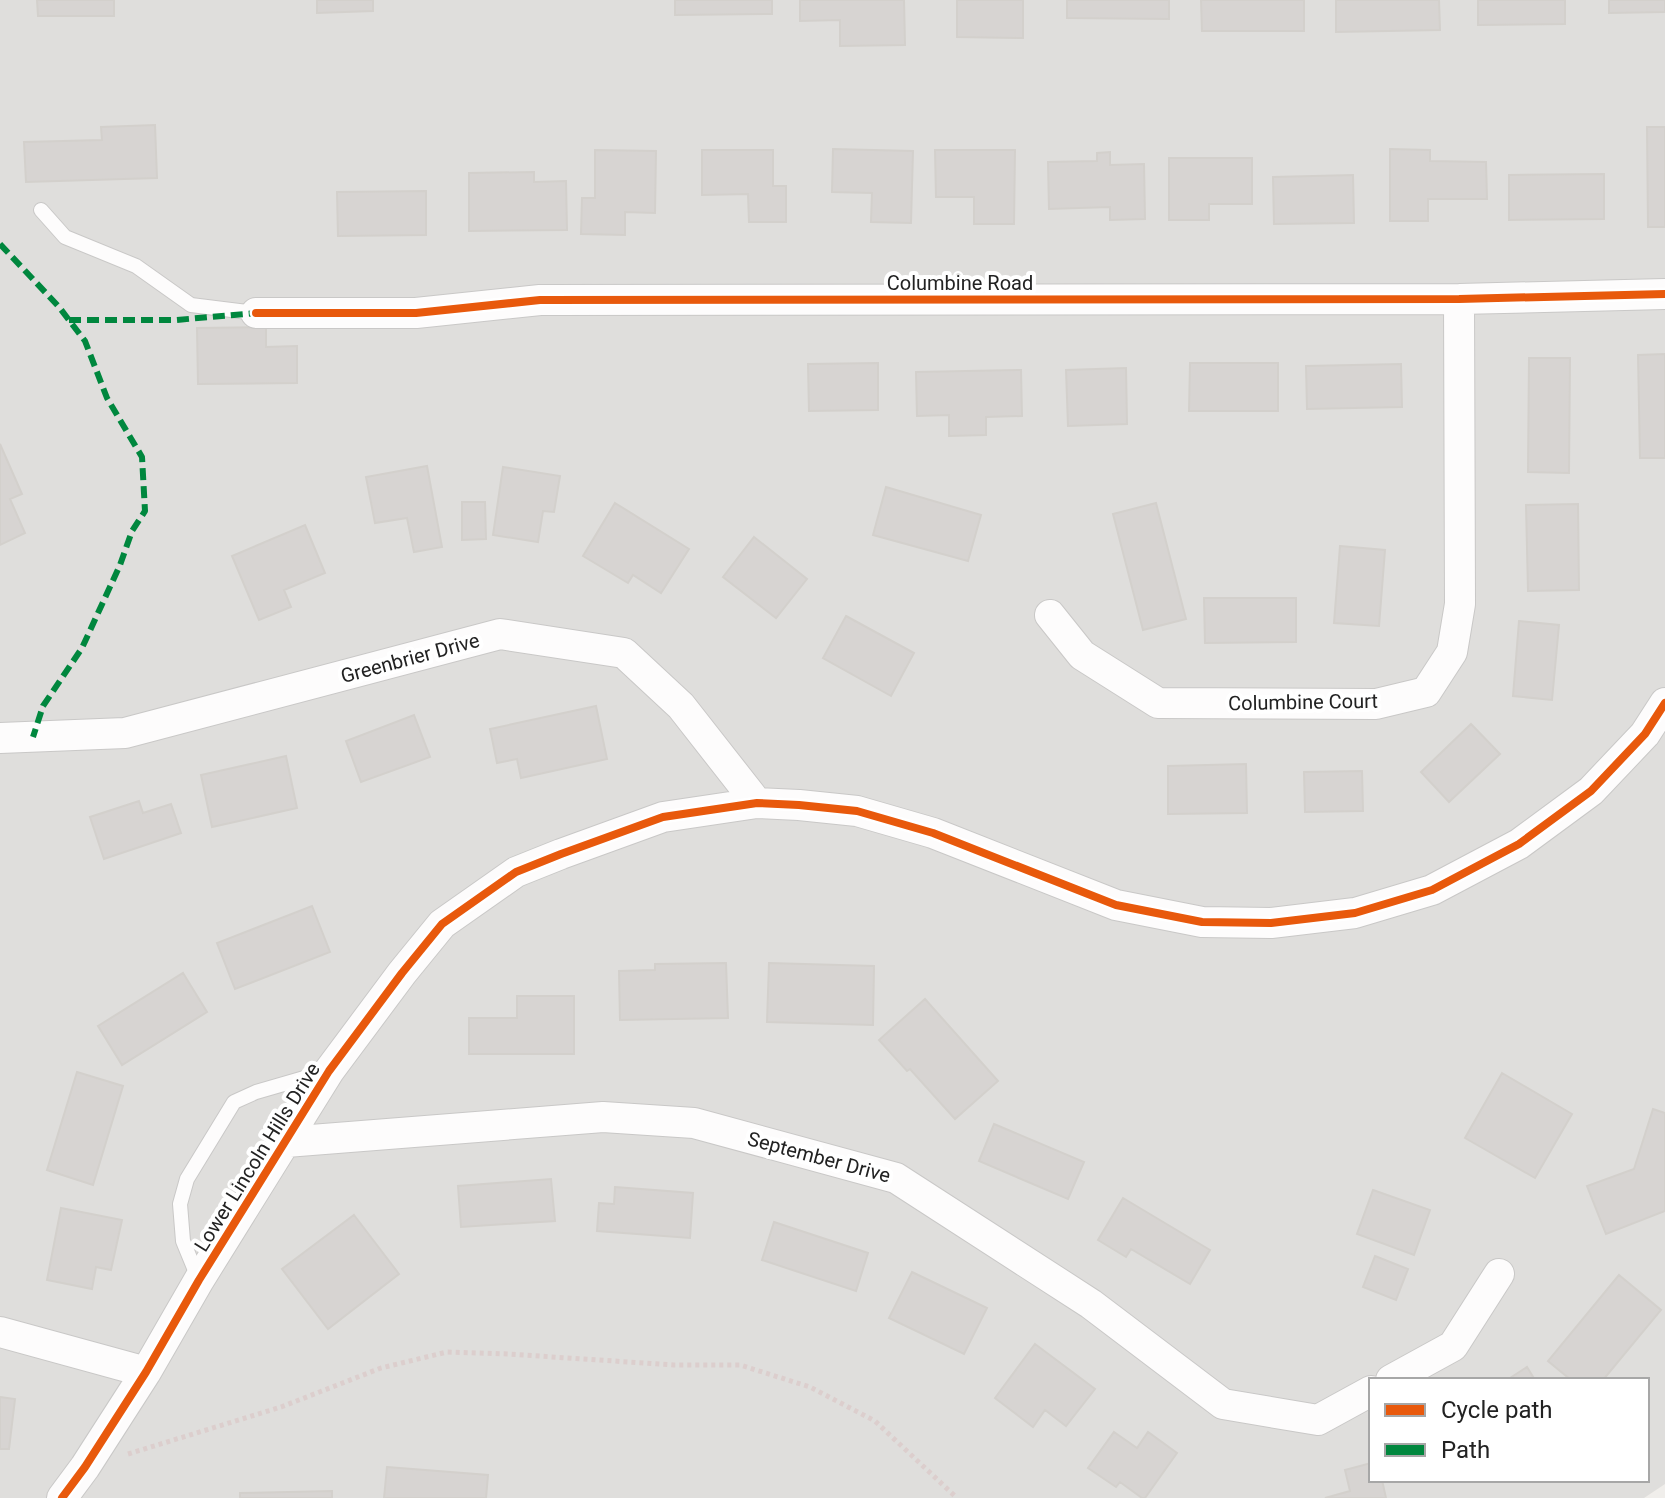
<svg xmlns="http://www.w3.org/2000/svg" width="1665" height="1498" viewBox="0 0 1665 1498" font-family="Roboto,sans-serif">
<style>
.residential{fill:#dfdedc;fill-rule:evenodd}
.building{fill:#d7d4d2;stroke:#d3d0cc;stroke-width:2}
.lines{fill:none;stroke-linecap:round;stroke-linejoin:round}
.service-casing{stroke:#c9c8c7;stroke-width:16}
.minor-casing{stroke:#c9c8c7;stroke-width:32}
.path{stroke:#dccecd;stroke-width:5;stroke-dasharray:4 4;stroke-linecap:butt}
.service{stroke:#fdfcfc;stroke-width:14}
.minor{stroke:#fdfcfc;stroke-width:30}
.quiet{stroke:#00873e;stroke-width:6;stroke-dasharray:12 6;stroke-linecap:butt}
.cycleway-casing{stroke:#fff;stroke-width:13}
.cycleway{stroke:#e8590c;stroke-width:8}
.labels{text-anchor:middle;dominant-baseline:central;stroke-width:8;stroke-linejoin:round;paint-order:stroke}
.street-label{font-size:20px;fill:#222;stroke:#fff}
</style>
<rect width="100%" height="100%" fill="#f0eeeb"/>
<path class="residential" d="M0,0H1665V1484L1644,1498H0ZM1371,1380H1647V1480H1371Z"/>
<path class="building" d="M37,0H114V16H38Z
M317,0H373V11L317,13Z
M675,0H772V14L675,15Z
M800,0H904L905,45L840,46V20L800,21Z
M957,0H1023V38L957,37Z
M1067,0H1169V19L1067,18Z
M1201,0H1304V31H1202Z
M1336,0H1439L1440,30L1336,32Z
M1478,0H1565V24L1478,25Z
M1609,0H1665V12L1609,13Z
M155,125L157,178L26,182L24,142L102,140L101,127Z
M1647,127H1665V227H1648Z
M833,149L913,151L911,223L871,222L872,193L832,192Z
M1390,149L1430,150V161L1486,162L1487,199H1428V221H1390Z
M595,150L656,151L655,213L625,212V235L581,234L582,198H595Z
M702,150H773V186H786V222H749L748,194L702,195Z
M935,150H1015L1014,224H974V197H936Z
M1110,152V165L1144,164L1145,219L1110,220V207L1049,209L1048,162L1097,161V153Z
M1169,158H1252V204H1209V220H1169Z
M534,172V182L566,181L567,230L469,231V173Z
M1604,174V219L1509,220V175Z
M1353,175L1354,223L1274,224L1273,177Z
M426,191V235L338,236L337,192Z
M266,327V347L297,346V383L198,384L197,328Z
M1665,354V458H1640L1638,355Z
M1529,358H1570L1569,473L1528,472Z
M878,363V410L809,411L808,364Z
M1190,363H1278V411H1189Z
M1401,364L1402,407L1307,409L1306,366Z
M1126,368L1127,424L1068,426L1066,370Z
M1021,370L1022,416L986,417V435L949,436V415L917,416L916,372Z
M0,444L22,494L10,499L25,533L0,545Z
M427,466L442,547L414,552L407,518L375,523L366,477Z
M503,467L560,476L554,512L543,511L538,542L493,535Z
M886,487L981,515L968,561L873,535Z
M462,502H485L486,539L462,540Z
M615,503L689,549L661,593L633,575L628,583L583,556Z
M1156,503L1186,619L1143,630L1113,514Z
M1578,504L1579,590L1528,591L1526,505Z
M305,525L325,573L284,590L291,607L259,620L232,556Z
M754,537L807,579L776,618L723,577Z
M1340,546L1385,550L1379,626L1334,623Z
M1204,598H1296V642L1205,643Z
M846,616L914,653L891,696L823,658Z
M1519,621L1559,625L1552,700L1513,696Z
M596,706L607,759L521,778L517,759L497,763L490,729Z
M414,715L430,757L361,782L346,741Z
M1471,724L1500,754L1449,802L1421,772Z
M286,756L297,808L212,827L201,775Z
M1246,764L1247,813L1168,814V766Z
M1362,771L1363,811L1305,812L1304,772Z
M139,801L143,813L171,804L181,833L104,859L90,817Z
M312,906L330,952L235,989L217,943Z
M726,963L728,1018L620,1020L619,971L655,970V964Z
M769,963L874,966L873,1025L767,1022Z
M183,973L207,1012L122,1065L98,1026Z
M517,996H574V1054H469V1018H517Z
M925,999L998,1081L955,1119L910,1069L907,1071L879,1040Z
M77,1072L123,1086L93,1185L47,1170Z
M1502,1073L1572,1114L1535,1178L1465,1138Z
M1653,1109L1665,1113V1211L1606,1234L1587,1186L1634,1169Z
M994,1124L1084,1162L1068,1199L979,1161Z
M551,1179L555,1221L461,1227L458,1186Z
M615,1187L693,1193L690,1238L597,1231L599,1203L614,1204Z
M1373,1190L1430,1210L1414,1255L1357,1234Z
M1123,1198L1210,1250L1190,1284L1131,1249L1126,1257L1098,1240Z
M61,1208L122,1220L111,1270L96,1267L92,1289L47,1280Z
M354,1215L399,1274L328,1329L282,1269Z
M774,1222L868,1253L856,1291L762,1260Z
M1375,1256L1408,1269L1396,1300L1363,1287Z
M912,1272L987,1308L964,1354L889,1318Z
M1619,1275L1661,1310L1603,1380H1571L1548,1361Z
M1035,1344L1095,1389L1066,1426L1045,1410L1033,1427L995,1398Z
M1527,1367L1535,1380H1507Z
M0,1397L15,1399L9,1449H0Z
M1114,1432L1137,1448L1148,1432L1177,1453L1145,1498H1142L1120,1482L1116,1487L1088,1468Z
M1371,1463V1480H1382L1386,1498H1325L1350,1491L1345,1470Z
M387,1467L488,1475L486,1498H384Z
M332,1491V1498H240V1493Z"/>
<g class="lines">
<defs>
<path id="service" d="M41,210L65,237L136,266L191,305L256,313
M199,1280L183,1241L180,1204L187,1179L234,1102L256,1092L325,1072"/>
<path id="minor" d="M256,313H416L540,300L1459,299L1665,294
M1050,615L1082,655L1158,703L1376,704L1426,692L1452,652L1460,604L1459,299
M0,738L125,733L500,634L624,653L681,706L757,803
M286,1142L603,1117L694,1123L896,1178L1091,1304L1223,1404L1318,1420L1371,1391
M0,1332L146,1372
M1391,1380L1453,1346L1499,1274
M62,1498L85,1467L146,1372L199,1280L329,1071L402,973L442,924L516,872L561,854L663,817L757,803L799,805L857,811L933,833L1116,905L1202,922L1271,923L1355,913L1432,890L1519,844L1591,791L1645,734L1665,703"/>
</defs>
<use href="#service" class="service-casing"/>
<use href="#minor" class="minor-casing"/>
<path class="path" d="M128,1454L281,1407L381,1368L447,1352L508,1354L674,1365H740L810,1387L875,1421L957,1498"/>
<use href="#service" class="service"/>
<use href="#minor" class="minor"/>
<path class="quiet" d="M0,244L59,307L85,341L107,398L142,457L145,511L132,531L120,565L82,648L43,706L33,737
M69,320H176L256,313"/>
<defs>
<path id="cycleway" d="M256,313H416L540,300L1459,299L1665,294
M62,1498L85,1467L146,1372L199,1280L329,1071L402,973L442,924L516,872L561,854L663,817L757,803L799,805L857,811L933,833L1116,905L1202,922L1271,923L1355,913L1432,890L1519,844L1591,791L1645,734L1665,703"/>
</defs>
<use href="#cycleway" class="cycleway-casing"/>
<use href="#cycleway" class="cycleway"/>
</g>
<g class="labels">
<g class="street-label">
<text x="960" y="283">Columbine Road</text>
<text transform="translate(410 658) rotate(-15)">Greenbrier Drive</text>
<text transform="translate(1303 702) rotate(-1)">Columbine Court</text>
<text transform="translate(257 1157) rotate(-58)">Lower Lincoln Hills Drive</text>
<text transform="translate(819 1157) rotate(15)">September Drive</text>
</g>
</g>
<rect x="1369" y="1378" width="280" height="104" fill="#ffffff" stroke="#a7a7a7" stroke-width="2"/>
<rect x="1385" y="1404" width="40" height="12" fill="#e8590c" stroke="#a7a7a7" stroke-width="2"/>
<text x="1441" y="1418" font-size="24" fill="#222222">Cycle path</text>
<rect x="1385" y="1444" width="40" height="12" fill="#00873e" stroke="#a7a7a7" stroke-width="2"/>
<text x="1441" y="1458" font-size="24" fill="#222222">Path</text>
</svg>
